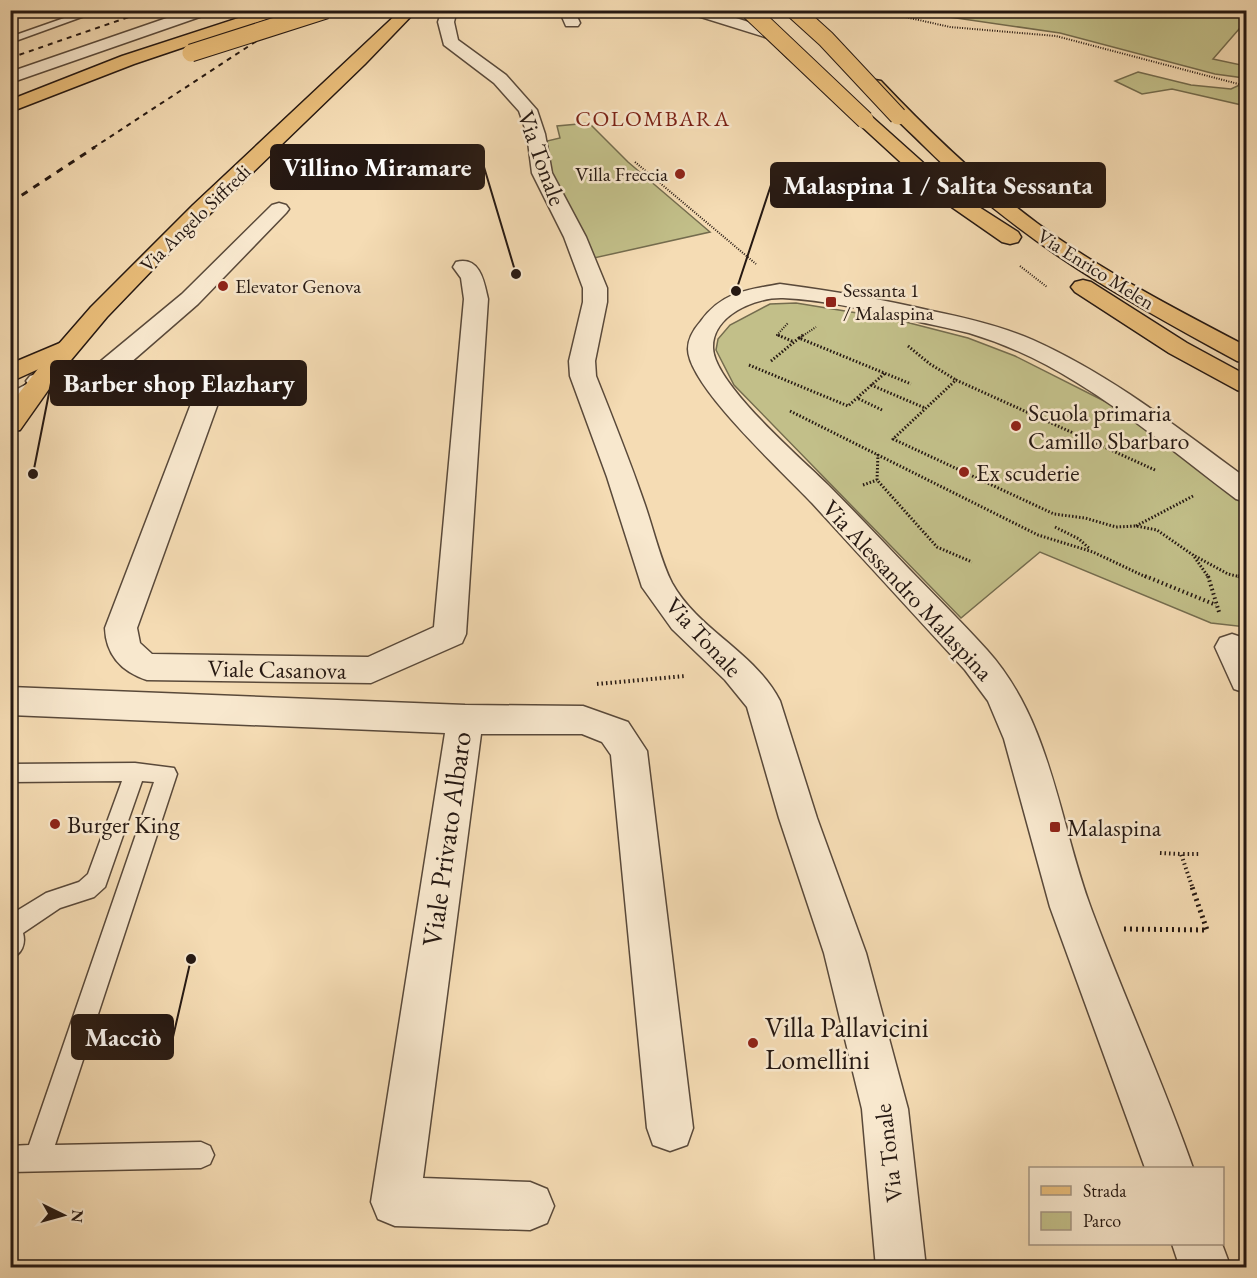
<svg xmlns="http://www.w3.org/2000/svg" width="1257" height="1278" viewBox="0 0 1257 1278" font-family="'EB Garamond',serif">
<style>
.green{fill:#c2bf89;stroke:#746c4e;stroke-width:1.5}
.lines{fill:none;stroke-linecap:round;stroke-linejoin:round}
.service-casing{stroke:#59493a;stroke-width:3}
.minor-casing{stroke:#59493a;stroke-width:3}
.tertiary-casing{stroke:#59493a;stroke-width:3}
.primary-casing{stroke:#251812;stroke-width:3}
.trunk-casing{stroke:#251812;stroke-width:3}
.path-far3{stroke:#251812;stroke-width:2;stroke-dasharray:1 1.5;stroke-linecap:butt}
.path-far2{stroke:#251812;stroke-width:3;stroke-dasharray:1.5 2;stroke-linecap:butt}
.path-far1{stroke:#251812;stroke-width:4;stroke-dasharray:1.5 3;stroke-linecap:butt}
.path{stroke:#251812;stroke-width:5;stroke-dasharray:2 4;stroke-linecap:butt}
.service{fill:#f8e8ce;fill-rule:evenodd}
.minor{fill:#f8e8ce;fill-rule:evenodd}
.tertiary{fill:#f8e8ce;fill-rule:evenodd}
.primary{fill:#eabe7a;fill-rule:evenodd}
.trunk{fill:#eabe7a;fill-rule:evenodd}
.rail-far1{stroke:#251812;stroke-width:2;stroke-dasharray:5 5;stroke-linecap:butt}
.rail{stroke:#251812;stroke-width:3;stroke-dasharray:7 7;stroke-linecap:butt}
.trunk-bridge-casing{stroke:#251812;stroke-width:19;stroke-linecap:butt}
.trunk-bridge{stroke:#eabe7a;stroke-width:17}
.poi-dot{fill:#8f2418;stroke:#f8e8ce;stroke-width:2}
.labels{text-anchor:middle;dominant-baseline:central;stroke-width:5;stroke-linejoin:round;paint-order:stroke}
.far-poi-label{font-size:20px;fill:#251812;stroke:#f8e8ce;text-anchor:start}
.far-street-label{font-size:20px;fill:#251812;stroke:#f8e8ce}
.far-neighbourhood-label{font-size:22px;letter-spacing:1.5px;fill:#7a1f14;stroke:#f8e8ce}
.street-label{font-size:24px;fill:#251812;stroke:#f8e8ce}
.poi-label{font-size:24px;fill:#251812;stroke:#f8e8ce;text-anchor:start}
.near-street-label{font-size:28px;fill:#251812;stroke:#f8e8ce}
.near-poi-label{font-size:28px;fill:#251812;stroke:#f8e8ce;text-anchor:start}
.leader{fill:none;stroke:#251812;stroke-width:2}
.callout-dot{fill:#251812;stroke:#f8e8ce;stroke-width:2}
.callout{fill:#251812;stroke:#251812;stroke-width:2}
.callout-label{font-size:26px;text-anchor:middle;font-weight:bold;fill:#fff}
</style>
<rect width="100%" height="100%" fill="#f5dcb4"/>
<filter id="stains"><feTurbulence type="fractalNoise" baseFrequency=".00333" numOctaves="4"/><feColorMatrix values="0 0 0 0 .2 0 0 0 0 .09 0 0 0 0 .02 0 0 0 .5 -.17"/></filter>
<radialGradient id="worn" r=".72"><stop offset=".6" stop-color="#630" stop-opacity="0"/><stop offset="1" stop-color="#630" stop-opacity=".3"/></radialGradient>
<path class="green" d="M908,11H1246V21L1213,59L1246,66V81L1244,78L1215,74L1060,33Z
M1138,72L1191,85L1231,89L1246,82V106L1172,89L1142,94L1115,81Z
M589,123L628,162L710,232L594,258L549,171L547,141L560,138L557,126Z
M796,303L894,319L968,338L1015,356L1118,408L1246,503V627L1211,623L1040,552L961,618L734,385L716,350L718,339L730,325L770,304Z"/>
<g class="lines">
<defs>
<path id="service" d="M87,10H101L10,43V37Z
M38,378L43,379L45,382L43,385L10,403V393Z
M135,763L174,768L177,774L55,1145L201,1142L210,1146L214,1155L210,1164L201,1168L10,1172V1146L29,1145L154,782L142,781L105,887L94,897L60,908L23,933C26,944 22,954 10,959V915L46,893L79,882L88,874L122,781L10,782V764Z"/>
<path id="minor" d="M442,10H457L454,22L458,40L506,75L537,110L545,134L552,173L586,237L607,288V302L595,361L596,376C613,419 630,461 645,505C653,528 661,562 672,583C698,630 756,653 780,701L817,818L866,953L908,1109L926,1268H876L862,1109L824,953L779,818L747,707L725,680L672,629L642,587L607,477L570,376L569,361L583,302V288L564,237L532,173L527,134L519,111L494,83L444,45L438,22Z
M559,10H574L580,23L578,26H566Z
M686,10H711L780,32L802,54L800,58H788L768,38L688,13Z
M279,203L286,205L289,209L286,213L198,304L114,377L207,381L216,383L221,395L137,628L140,643L152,654L368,657L434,627L464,299L461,278L453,267L456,262C480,256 484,281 488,299L466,634L462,643L371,683L147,680C122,672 106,655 105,628L194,396L39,389L30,386L26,381L30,376L39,373L84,375L182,294L272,205Z
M780,284C832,291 882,299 932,311C966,318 1001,326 1033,340C1111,375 1178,428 1246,478V502L1236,499C1184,460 1132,416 1076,382C1044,362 1006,344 969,333C949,328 928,324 907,319C867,310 825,300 783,298C756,297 712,315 713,348C714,384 802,459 828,485C856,513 883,542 910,570C936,597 963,623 987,650C1052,722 1059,824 1092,911C1124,997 1163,1082 1193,1168H1145L1050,907L1004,739L988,701L965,670C914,615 863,559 812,503C785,474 688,386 688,349C688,338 694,329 701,321C722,292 747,290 780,284Z
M1232,634L1244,638L1246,643V693L1234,689L1215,647L1220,638Z
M10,687L465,705L583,706L628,722L647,751L693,1128L687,1145L670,1151L653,1145L647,1128L611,755L602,742L582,734H481L423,1178L530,1182L547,1189L554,1206L547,1223L530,1230L395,1226L378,1219L371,1202L445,733L10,715Z
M1172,1244H1222L1231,1268H1180Z"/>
<path id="tertiary" d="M190,10H213L211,13L10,83V72Z"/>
<path id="primary" d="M401,10H417L365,64L157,265L107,317L61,372L20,430L10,432V405L44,361L91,307L193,205Z"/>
<path id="trunk" d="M263,10H287L285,13L134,64L10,112V100L122,56Z
M875,80L881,81C936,139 994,194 1059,239C1119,280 1183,313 1246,346V363L1237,361C1119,297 1019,241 923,145C904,126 882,107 866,85L869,81Z
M865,114L871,116L957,193L1018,232L1021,237L1018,242L1010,244L1002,242L943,201L859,124L856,120L859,116Z
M1083,280L1091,282L1187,343L1246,375V393L1237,390L1169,353L1075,292L1071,287L1075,282Z
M67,340L76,342L79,347L76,352L10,382V364Z"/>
</defs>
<use href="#service" class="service-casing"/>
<use href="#minor" class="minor-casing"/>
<use href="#tertiary" class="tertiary-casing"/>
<use href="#primary" class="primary-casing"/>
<use href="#trunk" class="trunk-casing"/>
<path class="path-far3" d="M874,10L950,27L1056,36L1246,86
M635,162L756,264
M1020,266L1047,287
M782,337L777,335L788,323
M801,337L816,327"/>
<path class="path-far2" d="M778,335L794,342
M803,335L799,338L911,384
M908,346L930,364L956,380
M771,361L799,338
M749,365L848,406L857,398
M871,385L925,408
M882,410L857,398L885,373
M790,411L1038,535L1093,552L1148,578
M878,454L877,480L937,547L972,562
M1155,470L956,380L893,439L1054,514L1085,518L1116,527L1136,526L1157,530L1193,555L1209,578
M863,485L877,480
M1136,526L1193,496
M1055,527L1079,539L1090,549
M1195,556L1228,574L1245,578"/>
<path class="path-far1" d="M1145,576L1216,605
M1208,576L1219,612
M1238,576L1246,578
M597,684L685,676
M1160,853L1181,854
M1192,886L1181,854H1200"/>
<path class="path" d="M1124,929L1207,930L1191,884"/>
<use href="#service" class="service"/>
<use href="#minor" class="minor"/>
<use href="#tertiary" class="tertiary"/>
<use href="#primary" class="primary"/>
<use href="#trunk" class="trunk"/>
<path class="rail-far1" d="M10,58L149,10
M93,148L304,10"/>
<path class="rail" d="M10,203L95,147"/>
<defs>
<path id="trunk-bridge" d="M749,10L865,120
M794,10L826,39L898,116
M191,53L326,10"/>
</defs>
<use href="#trunk-bridge" class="trunk-bridge-casing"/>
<use href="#trunk-bridge" class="trunk-bridge"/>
</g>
<g class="poi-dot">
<circle cx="680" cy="174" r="6"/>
<circle cx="223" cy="286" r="6"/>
<rect x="825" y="296" width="12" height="12" rx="3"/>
<circle cx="1016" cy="426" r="6"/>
<circle cx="964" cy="472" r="6"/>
<circle cx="55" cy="824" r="6"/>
<rect x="1049" y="821" width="12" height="12" rx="3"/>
<circle cx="753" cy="1043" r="6"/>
</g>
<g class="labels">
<g class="far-poi-label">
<text x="668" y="174" text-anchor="end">Villa Freccia</text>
<text x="235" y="286">Elevator Genova</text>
<text x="843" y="290">Sessanta 1<tspan x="843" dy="23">/ Malaspina</tspan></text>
</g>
<g class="far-street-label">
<text transform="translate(195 218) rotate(-44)">Via Angelo Siffredi</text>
<text transform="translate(1096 269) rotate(32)">Via Enrico Melen</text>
</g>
<g class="far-neighbourhood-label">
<text x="653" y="118">COLOMBARA</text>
</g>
<g class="street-label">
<text transform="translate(542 158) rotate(70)">Via Tonale</text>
<text transform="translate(908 590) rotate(47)">Via Alessandro Malaspina</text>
<text transform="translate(704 637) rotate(47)">Via Tonale</text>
<text transform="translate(277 669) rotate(1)">Viale Casanova</text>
<text transform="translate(888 1153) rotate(-97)">Via Tonale</text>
</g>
<g class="poi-label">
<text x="1028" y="412">Scuola primaria<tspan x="1028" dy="28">Camillo Sbarbaro</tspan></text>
<text x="976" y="472">Ex scuderie</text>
<text x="67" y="824">Burger King</text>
<text x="1067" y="827">Malaspina</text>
</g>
<g class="near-street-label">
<text transform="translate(446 839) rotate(-82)">Viale Privato Albaro</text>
</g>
<g class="near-poi-label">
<text x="765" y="1027">Villa Pallavicini<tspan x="765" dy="32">Lomellini</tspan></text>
</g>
</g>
<path class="leader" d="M516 274L484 167M736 291L771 185M33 474L51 383M191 959L173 1037"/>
<g class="callout-dot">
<circle cx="516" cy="274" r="6"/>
<circle cx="736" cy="291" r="6"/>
<circle cx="33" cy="474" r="6"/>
<circle cx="191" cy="959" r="6"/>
</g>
<g class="callout">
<rect x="271" y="145" width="213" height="44" rx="6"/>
<rect x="771" y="163" width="334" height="44" rx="6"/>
<rect x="51" y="361" width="255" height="44" rx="6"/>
<rect x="72" y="1015" width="101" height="44" rx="6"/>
</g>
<g class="callout-label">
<text x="377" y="176">Villino Miramare</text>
<text x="938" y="194">Malaspina 1 / Salita Sessanta</text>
<text x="179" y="392">Barber shop Elazhary</text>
<text x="123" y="1046">Macciò</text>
</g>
<rect width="1257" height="1278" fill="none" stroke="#f5dcb4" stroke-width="36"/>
<rect x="12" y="12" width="1233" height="1254" fill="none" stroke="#251812" stroke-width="3"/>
<rect x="18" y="18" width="1221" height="1242" fill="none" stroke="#251812" stroke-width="1.5"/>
<rect x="1029" y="1167" width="195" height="78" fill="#f8e8ce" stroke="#a49583" stroke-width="1.5"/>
<rect x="1041" y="1186" width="30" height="9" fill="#eabe7a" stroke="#a49583" stroke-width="1.5"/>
<text x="1083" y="1197" font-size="18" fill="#251812">Strada</text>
<rect x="1041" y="1212" width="30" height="18" fill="#c2bf89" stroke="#a49583" stroke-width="1.5"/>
<text x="1083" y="1227" font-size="18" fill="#251812">Parco</text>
<g transform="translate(63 1215) rotate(95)" stroke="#f8e8ce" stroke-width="4.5" paint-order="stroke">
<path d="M0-4.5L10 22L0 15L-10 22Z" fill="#251812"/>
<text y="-9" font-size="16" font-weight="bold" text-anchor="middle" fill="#251812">N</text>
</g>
<rect width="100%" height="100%" filter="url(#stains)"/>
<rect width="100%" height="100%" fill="url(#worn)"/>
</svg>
